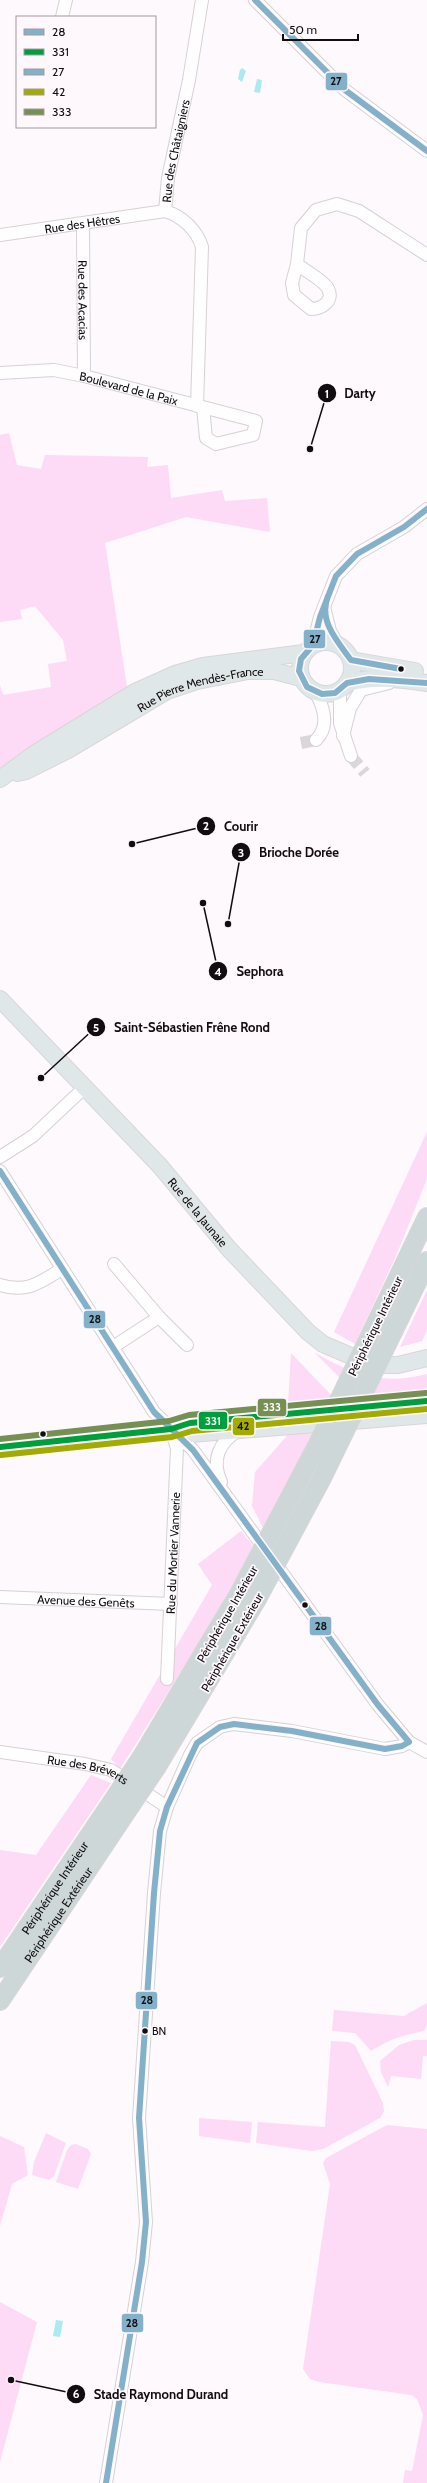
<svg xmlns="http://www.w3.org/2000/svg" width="427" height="2483" viewBox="0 0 427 2483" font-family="Cabin,sans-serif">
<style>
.green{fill:#fddaf5}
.water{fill:#a9ebf1}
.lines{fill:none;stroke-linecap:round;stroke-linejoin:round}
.minor-tunnel{stroke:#dad6d9;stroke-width:12;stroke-dasharray:12 6;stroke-linecap:butt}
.minor-casing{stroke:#d5d1d4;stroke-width:14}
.major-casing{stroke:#d8d6d8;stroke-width:18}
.highway-casing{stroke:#d8d6d8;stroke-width:20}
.minor{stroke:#fffeff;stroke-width:12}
.major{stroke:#e0e7e8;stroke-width:16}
.highway{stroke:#cdd7d8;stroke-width:18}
.highway-bridge-casing{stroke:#d8d6d8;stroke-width:20;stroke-linecap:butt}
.highway-bridge{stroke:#cdd7d8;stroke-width:18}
.bus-1-casing{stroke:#fef8fd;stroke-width:9}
.bus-2-casing{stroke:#fef8fd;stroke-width:9}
.bus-3-casing{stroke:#fef8fd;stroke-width:9}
.bus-4-casing{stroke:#fef8fd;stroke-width:9}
.bus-5-casing{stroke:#fef8fd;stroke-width:9}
.bus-1{stroke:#84b1ca;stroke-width:6}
.bus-2{stroke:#009e3d;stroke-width:6}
.bus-3{stroke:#84b1ca;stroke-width:6}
.bus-4{stroke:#a3ab03;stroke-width:6}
.bus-5{stroke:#768f53;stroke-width:6}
.bus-dot{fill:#110d10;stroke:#fef8fd;stroke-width:1.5}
.labels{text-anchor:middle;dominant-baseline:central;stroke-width:3.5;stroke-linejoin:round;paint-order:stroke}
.bus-label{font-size:11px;fill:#110d10;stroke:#fef8fd;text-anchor:start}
.street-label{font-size:12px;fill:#110d10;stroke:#fef8fd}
.leader{fill:none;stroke:#110d10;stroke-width:1.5}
.callout-dot{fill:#110d10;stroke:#fef8fd;stroke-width:1.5}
.mark-label{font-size:12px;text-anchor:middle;font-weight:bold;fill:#fff}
.callout-label{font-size:13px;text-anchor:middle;font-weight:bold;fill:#110d10;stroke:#fef8fd;stroke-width:3.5;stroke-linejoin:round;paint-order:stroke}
.line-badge{stroke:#fef8fd;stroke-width:1.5}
.badge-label{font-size:11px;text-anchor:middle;font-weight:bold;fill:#fff}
.pale-badge-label{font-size:11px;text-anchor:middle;font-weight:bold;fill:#111}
</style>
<rect width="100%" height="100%" fill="#fdf9fc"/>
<path class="green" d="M9,433L17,465L41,469L45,455L148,457L147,467L168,465L171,498L222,490L225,501L267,498L270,532L186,517L105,543L127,687L0,768V685L3,695L51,687L48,664L67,661L63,640L35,606L20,610L22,619L0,622V435Z
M427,1132V1179L396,1256L355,1344L334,1332Z
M427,1290V1331L422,1341L400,1347Z
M314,1352C351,1374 383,1386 427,1374V1393L362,1400Z
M291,1353L332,1396L264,1530L252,1506L255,1472L286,1437Z
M241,1531L254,1547L198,1645L120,1769L111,1759L212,1585L198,1564Z
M91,1775L111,1783L0,1947V1850L36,1855Z
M427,2003V2025L424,2031C404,2035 389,2039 371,2051L355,2033L332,2031L334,2010L404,2016Z
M414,2040H427V2056H423L421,2079L391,2076L388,2087L381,2072L380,2061L399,2045Z
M331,2041L349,2042L355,2045L383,2103L384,2111L380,2118L323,2149L312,2151L256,2143L258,2122L325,2127Z
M199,2118L252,2122L250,2143L199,2136Z
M387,2125L427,2129V2483H403L405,2470L412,2471L423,2415L417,2399L411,2395L319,2382L310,2379L303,2369L330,2184L323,2163L326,2158Z
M46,2133L66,2143L54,2176L49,2180L32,2175L34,2162Z
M0,2136L24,2147L28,2175L12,2184L0,2226Z
M76,2144L88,2149L91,2154L78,2189L56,2182L67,2150L71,2145Z
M0,2302L37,2322L0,2462Z"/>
<path class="water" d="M242,68L246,71L242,82L238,79L240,70Z
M257,79L262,80L260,93L254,92Z
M56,2320L63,2321L60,2337L53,2336Z"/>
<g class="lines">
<path class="minor-tunnel" d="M301,743L316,740
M351,756L365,773"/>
<defs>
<g id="minor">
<path d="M255,0L345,90L427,151"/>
<path d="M62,17L66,0"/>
<path id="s1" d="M165,211L168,178L189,80L202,0"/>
<path id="s2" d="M83,224L84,376"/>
<path id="s3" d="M0,235L165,211C182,216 197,230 202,247L197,406"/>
<path d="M297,264C305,271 320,278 327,287C336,301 321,309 311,309L294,295L292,283L297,264L301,228L316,210L337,204L359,211L427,255"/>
<path id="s4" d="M0,373L54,370L84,376L256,421L253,435L216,444L206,438L203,407"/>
<path d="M324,607L330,631L338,645"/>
<path d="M313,645L320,617L336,576L357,554L404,527L427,509"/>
<path d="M340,690V723L351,756"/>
<path d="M316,693C324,708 330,726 316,740"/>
<path d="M343,736L350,708L361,690L389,683"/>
<path d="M0,1157L33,1136L85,1087"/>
<path d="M0,1171L154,1412L193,1450L378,1705L409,1742L427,1752"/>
<path d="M114,1264L159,1317"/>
<path d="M0,1285C28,1293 39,1283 62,1269"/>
<path d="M113,1347L159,1317L187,1345"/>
<path d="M221,1482C211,1460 219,1442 239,1430"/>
<path id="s5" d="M0,1597L171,1604"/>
<path id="s6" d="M167,1679L177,1448L171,1430"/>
<path id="s7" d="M0,1752L85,1764L111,1770L167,1807"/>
<path d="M106,2483L142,2262L146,2222L139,2118L154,1893L160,1831L167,1807L190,1755L197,1743L220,1727L234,1724L292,1731L385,1749L402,1746L409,1742"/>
</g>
<g id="major">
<circle cx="326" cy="668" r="26"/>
<path d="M351,660L415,671"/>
<path d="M347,683C374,676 399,679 427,683"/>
<path id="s8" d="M17,773L26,771L68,750L167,691L197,681L248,671H274L301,678"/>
<path d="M0,779L34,754L135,692L175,674L203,666L304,653"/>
<path id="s9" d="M0,999L160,1166L229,1249L308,1332L323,1344L372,1365H398L427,1358"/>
<path d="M171,1429L191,1434L427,1415"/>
<path d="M0,1447L171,1429L190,1423L427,1401"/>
</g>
<g id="highway">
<path d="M392,1290L427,1217"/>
<path d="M410,1297L427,1261"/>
<path d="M141,1758L240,1592"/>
<path d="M156,1768L257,1599"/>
<path id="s10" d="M0,1968L116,1796"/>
<path id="s11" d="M0,2001L131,1805"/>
</g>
</defs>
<use href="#minor" class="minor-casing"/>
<use href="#major" class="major-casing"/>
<use href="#highway" class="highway-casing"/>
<use href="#minor" class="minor"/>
<use href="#major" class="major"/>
<use href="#highway" class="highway"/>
<defs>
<path id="highway-bridge" d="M240,1592L317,1446L392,1290
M257,1599L322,1478L410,1297
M116,1796L141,1758
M131,1805L156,1768"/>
</defs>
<use href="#highway-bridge" class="highway-bridge-casing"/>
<use href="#highway-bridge" class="highway-bridge"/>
<defs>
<path id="bus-1" d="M0,1171L154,1412L193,1450L378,1705L409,1742
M106,2483L142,2262L146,2222L139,2118L154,1893L160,1831L167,1807L197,1743L220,1727L234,1724L292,1731L385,1749L402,1746L409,1742"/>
<path id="bus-2" d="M0,1447L171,1429L190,1423L427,1401"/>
<path id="bus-3" d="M255,0L345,90L427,151
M427,509L404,527L357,554L336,576L320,617L313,645L301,659L299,671L307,687L322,694L335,693L347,683L369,679L427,683
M328,596C318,620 337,641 351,660L401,669"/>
<path id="bus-4" d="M1,1455L172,1437L192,1431L427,1409"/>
<path id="bus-5" d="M0,1439L169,1421L189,1415L426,1393"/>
</defs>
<use href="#bus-1" class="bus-1-casing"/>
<use href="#bus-2" class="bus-2-casing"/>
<use href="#bus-3" class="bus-3-casing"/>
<use href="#bus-4" class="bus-4-casing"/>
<use href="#bus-5" class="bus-5-casing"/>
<use href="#bus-1" class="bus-1"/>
<use href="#bus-2" class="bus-2"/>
<use href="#bus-3" class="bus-3"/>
<use href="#bus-4" class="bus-4"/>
<use href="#bus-5" class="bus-5"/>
</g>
<g class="bus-dot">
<circle cx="401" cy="669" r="3.5"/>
<circle cx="43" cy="1434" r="3.5"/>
<circle cx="305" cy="1605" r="3.5"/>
<circle cx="145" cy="2031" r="3.5"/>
</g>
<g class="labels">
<g class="bus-label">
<text x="152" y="2031">BN</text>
</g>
<g class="street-label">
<text stroke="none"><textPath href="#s1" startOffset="61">Rue des Châtaigniers</textPath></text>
<text stroke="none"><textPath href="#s3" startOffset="83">Rue des Hêtres</textPath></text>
<text stroke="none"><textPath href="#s2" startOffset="76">Rue des Acacias</textPath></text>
<text stroke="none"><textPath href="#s4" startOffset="131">Boulevard de la Paix</textPath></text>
<text stroke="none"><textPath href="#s8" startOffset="204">Rue Pierre Mendès-France</textPath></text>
<text stroke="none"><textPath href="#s9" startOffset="291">Rue de la Jaunaie</textPath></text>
<text transform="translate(375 1326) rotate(-64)">Périphérique Intérieur</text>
<text stroke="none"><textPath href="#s6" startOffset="126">Rue du Mortier Vannerie</textPath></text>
<text stroke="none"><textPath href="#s5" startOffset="86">Avenue des Genêts</textPath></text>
<text transform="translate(227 1614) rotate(-60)">Périphérique Intérieur</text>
<text transform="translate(232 1642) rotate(-60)">Périphérique Extérieur</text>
<text stroke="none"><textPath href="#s7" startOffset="90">Rue des Bréverts</textPath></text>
<text stroke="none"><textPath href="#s10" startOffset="97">Périphérique Intérieur</textPath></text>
<text stroke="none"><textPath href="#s11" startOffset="104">Périphérique Extérieur</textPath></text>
</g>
</g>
<path class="leader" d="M310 449L327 393M132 844L206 826M228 924L241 852M203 903L218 971M41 1078L96 1027M11 2380L76 2394"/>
<g class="callout-dot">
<circle cx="310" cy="449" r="4"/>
<circle cx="132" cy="844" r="4"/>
<circle cx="228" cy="924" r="4"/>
<circle cx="203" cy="903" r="4"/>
<circle cx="41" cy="1078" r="4"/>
<circle cx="11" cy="2380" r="4"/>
<circle cx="327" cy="393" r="10"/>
<circle cx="206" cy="826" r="10"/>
<circle cx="241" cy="852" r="10"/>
<circle cx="218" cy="971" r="10"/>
<circle cx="96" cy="1027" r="10"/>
<circle cx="76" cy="2394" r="10"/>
</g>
<g class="mark-label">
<text x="327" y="398">1</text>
<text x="206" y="830">2</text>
<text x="241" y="857">3</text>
<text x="218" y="976">4</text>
<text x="96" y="1032">5</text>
<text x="76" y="2398">6</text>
</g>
<g class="callout-label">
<text x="360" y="398">Darty</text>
<text x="241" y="831">Courir</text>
<text x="299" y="857">Brioche Dorée</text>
<text x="260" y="976">Sephora</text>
<text x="192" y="1032">Saint-Sébastien Frêne Rond</text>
<text x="161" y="2399">Stade Raymond Durand</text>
</g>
<g class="line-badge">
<rect x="325" y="72" width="23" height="19" rx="4" fill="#84b1ca"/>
<rect x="303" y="629" width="23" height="20" rx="4" fill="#84b1ca"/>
<rect x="83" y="1310" width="23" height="19" rx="4" fill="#84b1ca"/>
<rect x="257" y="1398" width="30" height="19" rx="4" fill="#768f53"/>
<rect x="198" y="1411" width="30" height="19" rx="4" fill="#009e3d"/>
<rect x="232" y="1417" width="23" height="19" rx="4" fill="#a3ab03"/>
<rect x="309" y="1616" width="23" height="20" rx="4" fill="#84b1ca"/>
<rect x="135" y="1991" width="23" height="19" rx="4" fill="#84b1ca"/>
<rect x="121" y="2313" width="23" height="20" rx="4" fill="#84b1ca"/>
</g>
<g class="badge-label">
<text x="272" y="1411">333</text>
<text x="213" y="1425">331</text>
</g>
<g class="pale-badge-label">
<text x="336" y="85">27</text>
<text x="315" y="643">27</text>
<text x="95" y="1323">28</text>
<text x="243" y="1430">42</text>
<text x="321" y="1630">28</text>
<text x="147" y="2004">28</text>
<text x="132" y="2327">28</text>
</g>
<rect x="16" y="16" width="140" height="112" fill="#fef8fd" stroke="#9f9a9e"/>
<rect x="24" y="29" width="20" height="6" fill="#84b1ca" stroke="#9f9a9e"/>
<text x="52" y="36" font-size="12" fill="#110d10">28</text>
<rect x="24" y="49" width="20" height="6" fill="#009e3d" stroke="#9f9a9e"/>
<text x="52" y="56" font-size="12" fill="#110d10">331</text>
<rect x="24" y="69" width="20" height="6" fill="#84b1ca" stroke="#9f9a9e"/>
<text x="52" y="76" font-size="12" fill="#110d10">27</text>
<rect x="24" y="89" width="20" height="6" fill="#a3ab03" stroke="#9f9a9e"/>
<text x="52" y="96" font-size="12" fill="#110d10">42</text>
<rect x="24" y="109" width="20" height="6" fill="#768f53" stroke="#9f9a9e"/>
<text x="52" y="116" font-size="12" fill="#110d10">333</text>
<path d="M283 34v6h75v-6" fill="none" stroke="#110d10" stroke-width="2"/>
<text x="289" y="34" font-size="12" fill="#110d10" stroke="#fef8fd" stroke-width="3" paint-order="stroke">50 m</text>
</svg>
